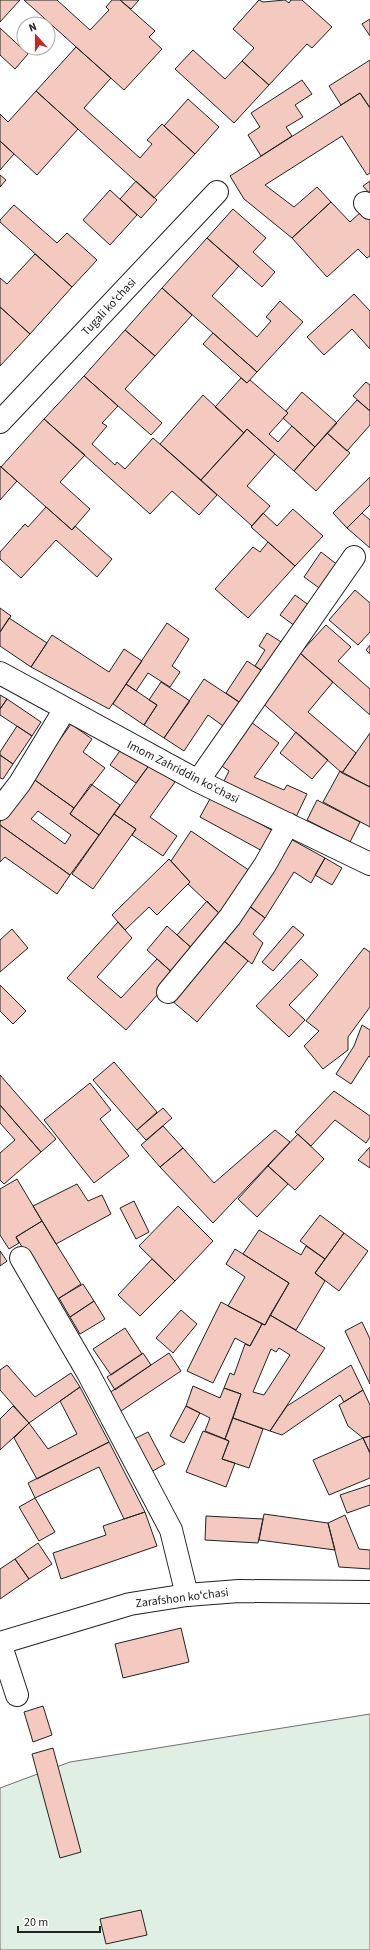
<svg xmlns="http://www.w3.org/2000/svg" width="370" height="1950" viewBox="0 0 370 1950" font-family="'Source Sans 3',sans-serif">
<style>
.green{fill:#e0efe3;stroke:#6f6f6f}
.building{fill:#f3c9c0;stroke:#222;fill-rule:evenodd}
.lines{fill:none;stroke-linecap:round;stroke-linejoin:round}
.minor-casing{stroke:#222;stroke-width:24}
.major-casing{stroke:#222;stroke-width:24}
.minor{stroke:#fff;stroke-width:22}
.major{stroke:#fff;stroke-width:22}
.labels{text-anchor:middle;dominant-baseline:central;stroke-width:3;stroke-linejoin:round;paint-order:stroke}
.street-label{font-size:12px;fill:#222;stroke:#fff}
</style>
<rect width="100%" height="100%" fill="#fff"/>
<path class="green" d="M370,1714V1950H0V1788L70,1762Z"/>
<path class="building" d="M0,0H20L0,22Z
M24,0H57L90,30L109,10L106,7L112,0H120L155,31L149,37L162,49L124,90Z
M120,0H139L131,9Z
M259,0L263,2L285,0L289,3L291,0H302L332,27L312,48L307,44L269,85L242,61L254,48L233,29Z
M370,19V36L362,24Z
M0,28L28,54L15,69L0,55Z
M76,47L111,78L84,108L140,158L152,144L147,140L162,124L195,154L154,198L36,91Z
M193,50L225,79L242,61L269,85L234,123L175,69Z
M370,60V108L360,93L341,105L329,86Z
M302,80L312,94L295,105L303,117L286,127L292,136L261,156L248,135L260,127L251,113Z
M36,91L78,129L37,175L0,141V114L8,122Z
M360,93L370,108V173L367,175L342,136L265,185L294,207L317,187L331,202L292,238L244,199L230,176Z
M188,99L219,127L195,154L164,126Z
M0,141L14,154L0,170Z
M0,175L6,180L0,187Z
M136,181L157,200L141,218L120,199Z
M370,181V194L363,186Z
M110,190L137,215L110,245L83,220Z
M331,202L350,222L363,210L370,218V256L367,258L358,249L327,277L292,238Z
M14,205L57,243L67,233L97,260L72,287L0,222V220Z
M233,209L266,238L253,252L275,272L262,287L207,238Z
M207,238L239,266L212,296L257,337L271,321L266,317L280,301L303,322L257,372L162,288Z
M35,254L72,287L30,334L0,307V278L7,284Z
M162,288L192,315L155,356L125,330Z
M354,294L370,311V349L352,329L324,355L307,337Z
M0,307L30,334L0,366Z
M125,330L155,356L125,389L162,423L151,435L84,376Z
M213,333L257,372L247,383L203,344Z
M84,376L118,406L102,423L107,426L92,444L115,465L117,462L125,469L153,438L217,495L199,515L172,491L150,514L44,419Z
M241,378L247,383L250,380L288,413L269,434L278,442L292,426L315,447L294,471L247,429L244,433L215,407Z
M366,382L370,385V411L353,396Z
M302,392L337,423L315,447L283,418L288,413L286,411Z
M203,395L244,433L201,480L160,444Z
M357,400L370,411V425L347,451L327,433Z
M44,419L85,455L60,482L90,509L72,530L1,467Z
M247,429L275,454L247,486L270,506L252,526L201,480Z
M327,433L350,453L316,491L294,471Z
M0,466L17,481L0,500Z
M370,477V505L347,528L333,513Z
M46,507L72,530L75,526L112,559L97,577L56,540L21,578L0,559V552L25,524L28,527Z
M293,509L323,536L295,566L251,527L263,513L277,526Z
M362,513L370,520V548L347,528Z
M268,542L295,566L248,618L215,589L253,547L260,552Z
M321,552L339,566L322,590L304,577Z
M355,590L370,603V632L358,645L329,620Z
M295,595L310,606L295,626L280,615Z
M0,608L11,616L0,632Z
M9,618L47,643L31,667L0,646V632Z
M167,623L189,639L172,666L180,672L170,687L148,673L136,691L126,684Z
M326,625L351,647L338,661L370,689V715L300,653Z
M267,633L286,645L267,674L255,666L265,650L259,646Z
M52,635L109,672L124,649L142,661L109,709L31,667Z
M370,645V654L366,650Z
M300,653L333,682L308,712L356,753L342,773L260,701Z
M247,661L267,674L245,706L226,693Z
M204,679L242,704L226,728L208,715L184,751L164,738Z
M161,682L190,701L164,738L144,725L157,705L149,700Z
M126,684L157,705L144,725L113,704Z
M0,695L7,699L0,709Z
M7,699L41,722L32,736L0,715V709Z
M251,722L279,743L254,777L284,790L287,785L307,794L296,817L223,783L229,771L219,764Z
M71,724L92,739L83,752L105,768L74,808L32,778Z
M17,726L32,736L13,764L0,755V752Z
M296,732L328,760L312,779L280,753Z
M370,733V787L342,773Z
M124,745L150,764L136,783L110,765Z
M0,755L13,764L3,779L0,778Z
M150,764L175,782L150,817L177,836L163,856L132,835L136,829L114,814Z
M340,771L370,787V827L323,802Z
M32,778L74,808L70,814L99,835L70,875L0,825V822ZM38,811L71,835L65,844L31,819Z
M91,784L120,805L99,835L70,814Z
M211,797L277,833L266,853L200,817Z
M317,800L360,822L350,842L307,820Z
M114,814L136,829L93,889L72,874Z
M0,825L70,875L57,894L5,857L0,862Z
M191,831L253,873L223,917L188,884L190,882L171,861Z
M287,837L325,858L311,883L294,872L265,918L247,904Z
M325,858L342,868L332,885L315,875Z
M169,859L190,882L157,915L149,907L125,930L112,915Z
M207,901L223,917L194,950L177,935Z
M246,904L265,918L253,934L263,943L252,964L220,938Z
M118,922L132,938L97,977L121,998L157,959L175,975L126,1030L67,978Z
M167,926L194,950L174,974L147,950Z
M293,926L304,935L273,971L262,962Z
M12,929L28,948L0,972V940Z
M222,939L248,961L197,1022L171,1000Z
M364,948L370,952V1007L348,1037V1050L323,1069L304,1046L319,1031L306,1021Z
M301,959L318,975L289,1005L305,1020L289,1037L256,1006Z
M0,985L26,1011L13,1024L0,1011Z
M362,1025L370,1030V1057L369,1056L351,1084L336,1074L354,1046Z
M114,1062L157,1112L137,1130L93,1080Z
M0,1075L56,1139L41,1152L0,1105Z
M90,1083L111,1110L100,1119L129,1156L94,1183L44,1120Z
M334,1091L370,1116V1137L366,1143L335,1120L311,1146L295,1132Z
M0,1105L41,1152L4,1184L0,1180V1153L15,1140L0,1123Z
M163,1108L172,1118L146,1140L137,1130Z
M163,1126L183,1148L160,1167L141,1145Z
M275,1130L290,1142L213,1223L160,1167L183,1148L214,1183Z
M298,1134L324,1159L295,1190L268,1166Z
M370,1147V1168L358,1160Z
M268,1166L288,1184L257,1217L238,1199Z
M17,1179L42,1221L16,1237L19,1243L9,1249L0,1235V1189Z
M77,1184L88,1201L102,1195L111,1214L56,1244L33,1206Z
M134,1201L149,1232L136,1239L120,1208Z
M178,1206L213,1241L175,1281L139,1246Z
M320,1215L344,1233L325,1259L300,1241Z
M42,1221L81,1284L55,1301L16,1237Z
M259,1230L301,1255L306,1246L325,1259L315,1273L325,1281L296,1330L270,1315L289,1283L243,1254Z
M344,1233L368,1251L339,1291L315,1273Z
M235,1249L289,1283L265,1325L228,1306L245,1277L226,1264Z
M0,1251L7,1261L0,1266Z
M152,1259L175,1281L140,1316L118,1295Z
M83,1284L94,1301L70,1317L59,1298Z
M94,1301L105,1319L80,1334L70,1317Z
M221,1302L262,1324L250,1346L235,1338L213,1383L187,1371Z
M181,1310L197,1324L173,1353L156,1338Z
M270,1315L325,1348L270,1431L233,1418L241,1394L224,1388L230,1373L234,1375L245,1344L250,1346L262,1324L265,1325ZM279,1348L290,1355L264,1395L253,1392L271,1349L276,1352Z
M362,1322L370,1339V1384L345,1331Z
M125,1328L142,1354L111,1375L93,1349Z
M143,1353L151,1365L115,1390L107,1377Z
M169,1353L181,1371L121,1411L109,1393Z
M7,1365L35,1397L71,1373L80,1387L29,1423L0,1390V1370Z
M351,1365L363,1390L344,1402L340,1395L282,1435L270,1431L287,1406Z
M193,1386L220,1398L224,1388L241,1394L225,1439L205,1431L210,1418L186,1406Z
M80,1387L109,1442L37,1479L14,1438L29,1423L48,1449L77,1434L60,1401Z
M363,1390L370,1405V1436L363,1438L348,1426L339,1405Z
M13,1406L29,1423L0,1450V1419Z
M186,1406L200,1413L184,1443L170,1436Z
M233,1418L263,1429L249,1468L222,1459L229,1441L225,1439Z
M203,1431L229,1441L222,1459L235,1463L226,1487L186,1472Z
M148,1432L165,1464L151,1472L134,1439Z
M370,1436V1453L363,1438Z
M363,1438L370,1453V1478L329,1495L313,1460Z
M109,1442L145,1512L124,1519L99,1467L35,1498L28,1483Z
M370,1485V1505L347,1513L340,1495Z
M35,1498L55,1532L39,1541L19,1507Z
M145,1512L157,1546L61,1579L53,1553L106,1535L103,1526Z
M264,1514L328,1523L335,1550L259,1540Z
M345,1515L359,1549L370,1550V1569L339,1567L328,1523Z
M206,1516L263,1519L258,1543L205,1540Z
M38,1543L52,1564L29,1579L15,1559Z
M15,1559L29,1579L0,1599V1569Z
M181,1628L189,1662L123,1678L115,1644Z
M43,1706L52,1735L33,1742L24,1712Z
M53,1748L81,1852L60,1858L32,1754Z
M141,1910L147,1935L106,1944L100,1919Z"/>
<g class="lines">
<defs>
<path id="minor" d="M365,203L370,208
M0,422L217,192
M0,673L198,781L370,864
M198,781L354,557
M0,809L20,783L65,709
M168,992L230,917L265,865L288,824
M21,1258L88,1373L171,1530L187,1595
M0,1643L17,1695"/>
<path id="major" d="M0,1643L130,1604L187,1595L239,1591L370,1592"/>
</defs>
<use href="#minor" class="minor-casing"/>
<use href="#major" class="major-casing"/>
<use href="#minor" class="minor"/>
<use href="#major" class="major"/>
</g>
<g class="labels">
<g class="street-label">
<text transform="translate(109 307) rotate(-47)">Tugali koʻchasi</text>
<text transform="translate(183 772) rotate(27)">Imom Zahriddin koʻchasi</text>
<text transform="translate(182 1598) rotate(-7)">Zarafshon koʻchasi</text>
</g>
</g>
<g transform="translate(36 36) rotate(339)"><circle r="19" fill="#ffffff" stroke="#a7a7a7"/>
<path d="M0-3L7 15L0 10L-7 15Z" fill="#c62828"/>
<text y="-6" font-size="11" font-weight="bold" text-anchor="middle" fill="#222222">N</text>
</g>
<path d="M18 1926v6h82v-6" fill="none" stroke="#222222" stroke-width="2"/>
<text x="24" y="1926" font-size="12" fill="#222222" stroke="#ffffff" stroke-width="3" paint-order="stroke">20 m</text>
</svg>
